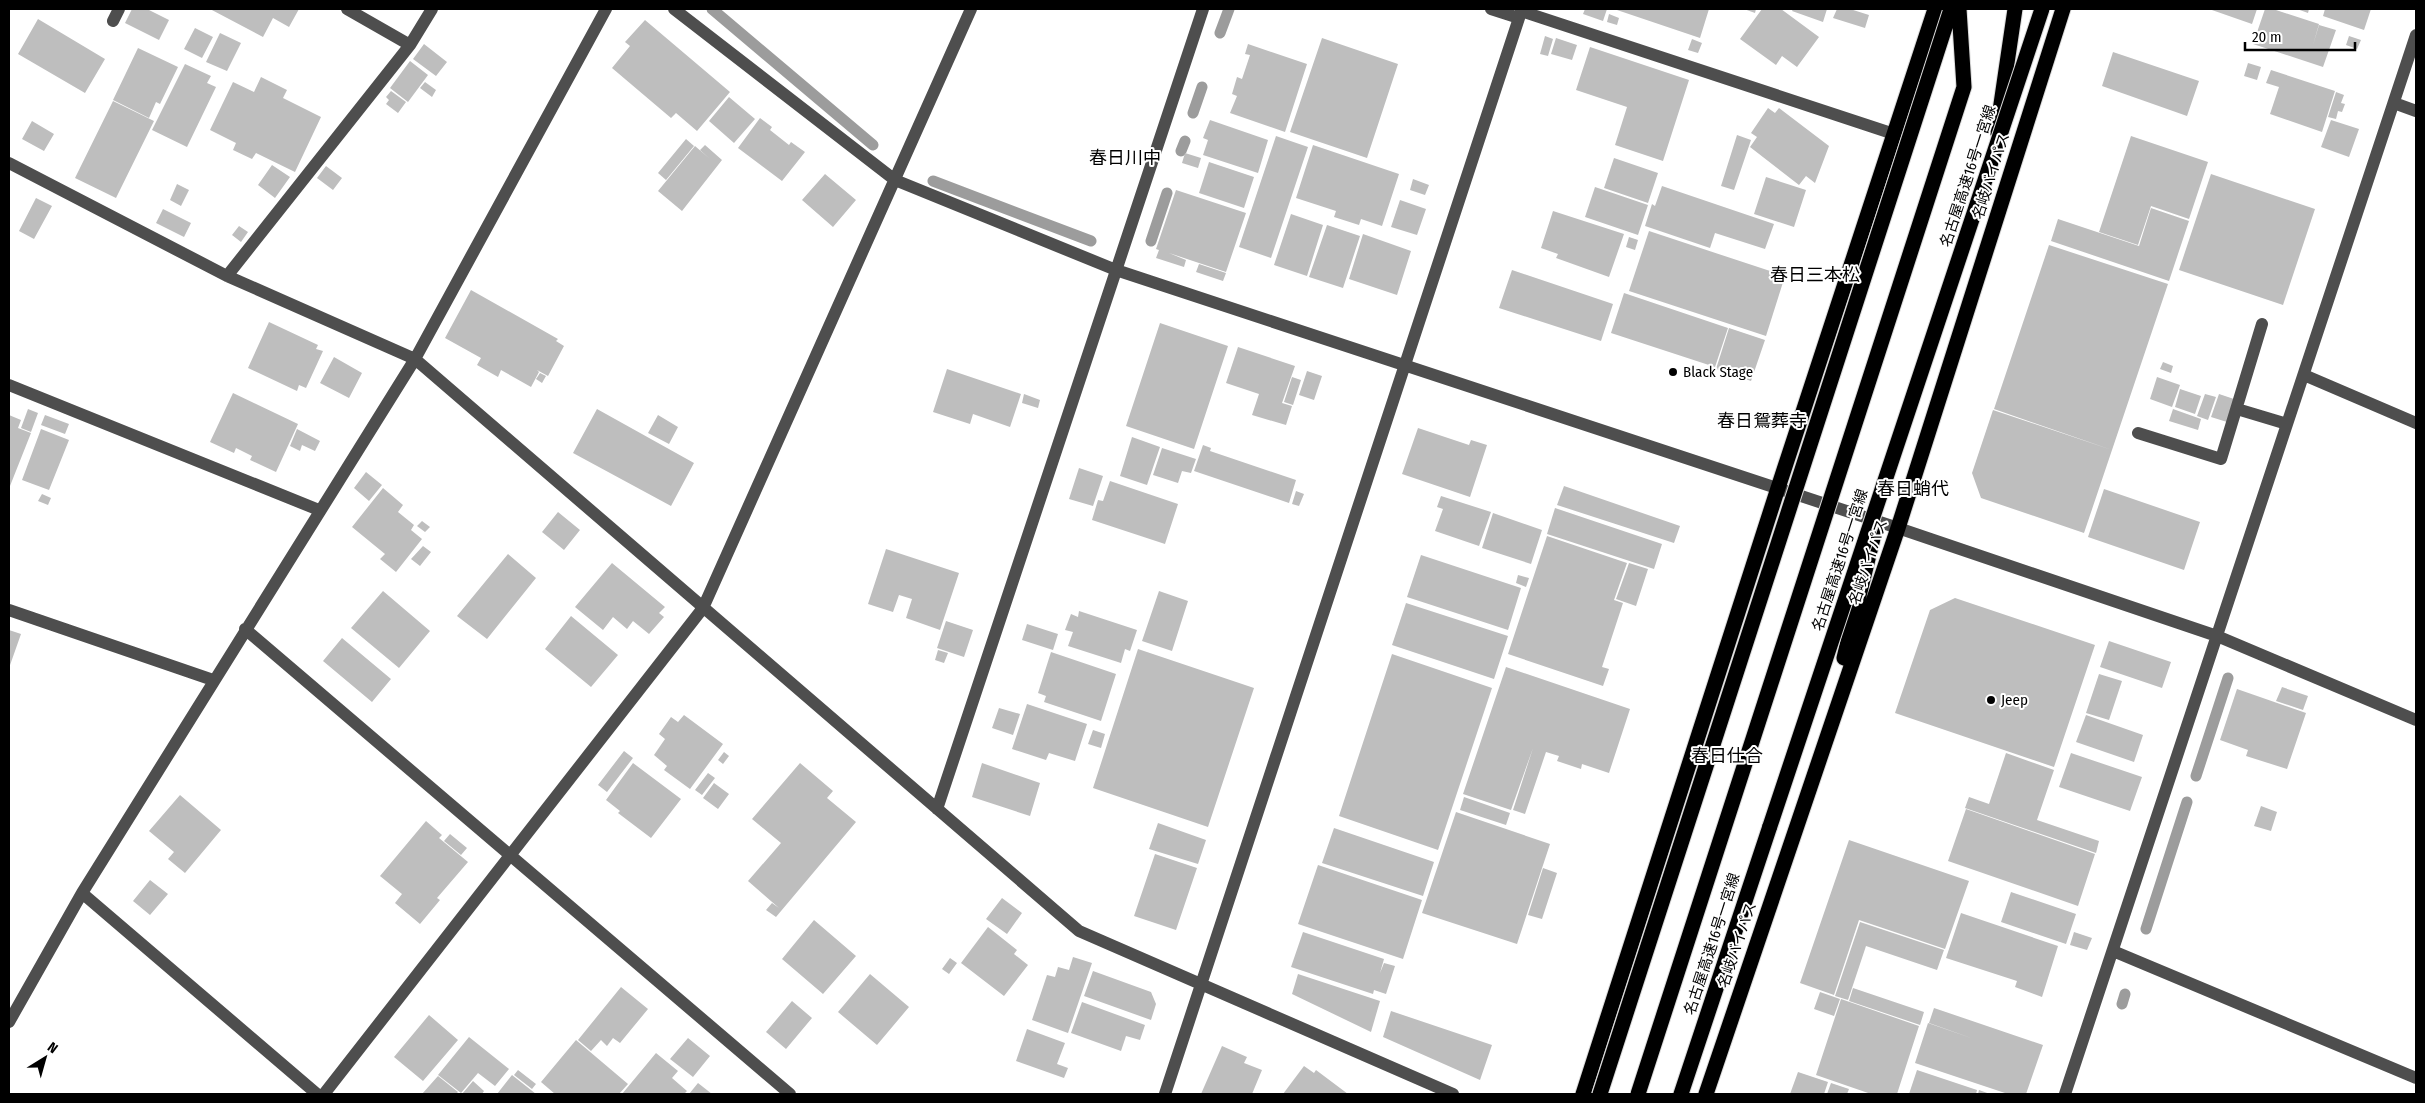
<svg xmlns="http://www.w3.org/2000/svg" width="2425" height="1103" viewBox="0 0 2425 1103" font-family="'Fira Sans Condensed','Noto Sans JP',sans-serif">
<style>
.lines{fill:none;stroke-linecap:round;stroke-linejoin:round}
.stream{stroke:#9c9c9c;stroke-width:11}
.building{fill:#bebebe}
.highway-casing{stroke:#dbdbdb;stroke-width:17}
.minor{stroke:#4e4e4e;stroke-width:12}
.highway{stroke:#000;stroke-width:15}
.highway-bridge-casing{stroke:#dbdbdb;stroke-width:17;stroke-linecap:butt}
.highway-bridge{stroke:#000;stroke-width:15}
.poi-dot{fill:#000;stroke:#fff;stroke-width:2}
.labels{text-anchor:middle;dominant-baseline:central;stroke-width:4;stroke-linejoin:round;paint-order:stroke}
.street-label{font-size:15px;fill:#000;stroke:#fff}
.poi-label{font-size:15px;fill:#000;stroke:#fff;text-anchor:start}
.quarter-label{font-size:18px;fill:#000;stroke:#fff}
</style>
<rect width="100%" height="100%" fill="#fff"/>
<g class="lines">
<path class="stream" d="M712,9L873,145
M1220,33L1229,9
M1193,113L1202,87
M1181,151L1185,141
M933,181L1091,241
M1151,241L1167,193
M2196,776L2228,678
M2146,929L2187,802
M2122,1004L2125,994"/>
</g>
<path class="building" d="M132,9H147L169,20L159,40L125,23Z
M210,9H299L289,27L273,18L263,37Z
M1585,9H1607L1603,21L1583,14Z
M1614,9H1709L1700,38Z
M1744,9H1756L1755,13Z
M1762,9H1781L1819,37L1797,67L1782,56L1776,65L1740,39Z
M1793,9H1827L1823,22L1792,11Z
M1837,9H1850L1869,15L1865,28L1833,18Z
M2209,9H2257L2252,24Z
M2265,9H2273L2319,24L2313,45L2319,25L2336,30L2323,67L2253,44Z
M2297,9H2309L2308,13Z
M2325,9H2371L2364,30L2323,16Z
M1609,14L1619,18L1617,25L1607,22Z
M38,19L105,59L85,93L18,54Z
M645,20L730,92L697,131L676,113L671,118L612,68L630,46L625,42Z
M195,28L213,37L202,58L184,49Z
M220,33L241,43L227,71L206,62Z
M1545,36L1553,39L1548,56L1540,54Z
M2349,36L2361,40L2357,49L2346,45Z
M1322,38L1398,64L1367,158L1290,132Z
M1556,38L1577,45L1572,60L1551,54Z
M1692,39L1702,43L1698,53L1688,50Z
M424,44L447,62L436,76L413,59Z
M1248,44L1307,64L1285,132L1230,113L1237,96L1232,94L1237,77L1242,79L1250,55L1245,54Z
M1590,47L1689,80L1663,161L1615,145L1627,107L1576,90Z
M138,48L178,67L160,104L156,102L149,118L113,100Z
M2113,52L2199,81L2187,116L2102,86Z
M410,61L428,75L408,102L390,88Z
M2248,63L2261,67L2257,80L2244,76Z
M185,64L211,76L207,83L216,87L187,147L152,130Z
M2271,70L2335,91L2322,132L2270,114L2279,87L2266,83Z
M261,77L287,90L283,98L321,117L295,172L256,153L252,159L233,150L236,143L210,130L233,82L254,92Z
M425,82L436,90L432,97L420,88Z
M391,91L406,102L398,113L386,104L389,100L386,97Z
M2336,92L2344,95L2341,103L2345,104L2342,112L2338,111L2336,119L2328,117Z
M729,97L755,119L734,143L709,121Z
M113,101L154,121L116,198L75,178Z
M1768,108L1775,113L1779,108L1829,146L1815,183L1806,176L1799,185L1750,147L1757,137L1751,133Z
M760,118L772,127L770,130L789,145L791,142L805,152L782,181L738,148Z
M1210,120L1268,140L1258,173L1203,155L1208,140L1203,138Z
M2331,120L2359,129L2349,157L2321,147Z
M32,121L54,134L44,151L22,139Z
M1737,135L1751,140L1734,190L1721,186Z
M1276,136L1308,147L1271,258L1239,247Z
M2131,136L2208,162L2189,219L2151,206L2138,245L2099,232Z
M686,139L694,146L666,180L658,173Z
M705,145L722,160L682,211L658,191L695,146L710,159L700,150Z
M1313,145L1399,174L1382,226L1361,219L1359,225L1334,217L1336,211L1296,198Z
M1185,153L1201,158L1198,168L1182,163Z
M1614,158L1658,173L1648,203L1604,188Z
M1209,162L1254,177L1244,208L1199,193Z
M272,165L290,177L275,198L258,185Z
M326,166L342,178L333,190L317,178Z
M825,174L856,200L833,227L802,200Z
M2211,174L2315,209L2283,305L2179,270Z
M1766,177L1806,190L1794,227L1754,214Z
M1413,179L1429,185L1425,195L1410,190Z
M177,184L189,190L181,206L170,200Z
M1662,186L1774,224L1765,249L1715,233L1710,248L1645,226L1652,204L1655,206Z
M1595,187L1648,205L1638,235L1585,217Z
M1176,190L1246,213L1226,272L1169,253L1186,260L1184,267L1156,258L1159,250L1156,249Z
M36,198L52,206L34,239L19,231Z
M1400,200L1426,209L1417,235L1391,227Z
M2151,208L2189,221L2169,281L2051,241L2058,219L2139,246Z
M163,209L191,223L184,237L156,223Z
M1553,211L1624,234L1609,277L1556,258L1558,254L1541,248Z
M1291,214L1323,225L1307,276L1274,265Z
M1327,225L1360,236L1343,288L1309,277Z
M239,226L248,232L241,242L232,235Z
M1649,231L1785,276L1766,336L1629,291Z
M1363,234L1411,251L1397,295L1349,279Z
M1629,237L1638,240L1635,250L1626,247Z
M2049,245L2168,284L2112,450L1994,409Z
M1199,264L1226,273L1223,281L1196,272Z
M1512,270L1613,304L1601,341L1499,308Z
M471,290L558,339L556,341L564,346L548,376L537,370L539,372L531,387L501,370L498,377L477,365L481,358L445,338Z
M1624,293L1728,328L1715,367L1611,333Z
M269,322L318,345L316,349L323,351L306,388L299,385L297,391L248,368Z
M1160,323L1228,346L1194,449L1126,426Z
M1729,328L1765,340L1751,381L1716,369Z
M1238,347L1295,366L1282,403L1292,406L1286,425L1252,415L1259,394L1226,383Z
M334,357L362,373L349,398L320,383Z
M2163,362L2173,366L2171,373L2160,369Z
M947,369L1021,394L1010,427L973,414L970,424L933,412Z
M1307,371L1322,376L1314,400L1299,395Z
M540,373L546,376L542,383L536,379Z
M1292,377L1301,380L1293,405L1284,402Z
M2157,377L2180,385L2172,407L2150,399Z
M2180,389L2201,396L2195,414L2175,407Z
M233,393L298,424L276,472L250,460L252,456L236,448L234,453L210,442Z
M1024,394L1040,400L1038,408L1022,403Z
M2205,394L2216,397L2208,420L2197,416Z
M2219,394L2234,399L2227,422L2211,417Z
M28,409L38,413L31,432L21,428Z
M597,409L694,463L671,506L573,453Z
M2173,409L2201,419L2198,430L2169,421Z
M1993,410L2112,450L2084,533L1981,498L1972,473Z
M9,415L21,420L18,428L31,433L10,486Z
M45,415L69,424L65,434L41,425Z
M658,415L678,427L669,444L648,433Z
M1418,428L1469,445L1471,440L1487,445L1470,497L1402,474Z
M41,429L69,440L49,490L22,480Z
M297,429L320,441L315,451L302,445L300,451L290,446Z
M1132,437L1160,447L1147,485L1120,476Z
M1203,445L1211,448L1210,451L1296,480L1289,503L1194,471Z
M1162,448L1196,459L1191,473L1182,471L1178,483L1153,475Z
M1079,468L1103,476L1093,506L1069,499Z
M366,472L382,485L369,501L354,488Z
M1110,481L1178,504L1165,544L1092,520L1098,500L1103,501Z
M1564,486L1680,526L1674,543L1557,505Z
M383,488L403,505L398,512L414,525L411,530L422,539L396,572L380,559L385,554L352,527Z
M2104,489L2200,522L2184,570L2088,537Z
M1296,491L1304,494L1299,506L1292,504Z
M42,494L51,498L48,505L38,501Z
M1441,496L1491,512L1479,546L1435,531L1443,509L1437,507Z
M1555,508L1662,544L1654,569L1547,534Z
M558,512L580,530L564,550L542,532Z
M1493,513L1542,530L1531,564L1482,548Z
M422,521L430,527L425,532L417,526Z
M1547,536L1627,563L1614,600L1623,603L1602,667L1609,669L1603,686L1508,654Z
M423,546L431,552L420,566L411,559Z
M886,549L959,573L940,630L906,618L912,599L899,595L893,612L868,604Z
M508,554L536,578L487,639L457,616Z
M1421,555L1521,588L1508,630L1407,597Z
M612,563L665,607L659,613L664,617L649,634L633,621L627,629L613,617L603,630L575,607Z
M1629,563L1648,569L1636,606L1616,599Z
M1518,575L1529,578L1526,587L1516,583Z
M383,591L430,631L399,668L351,628Z
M1159,591L1188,601L1172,651L1142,641Z
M1955,598L2095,645L2054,767L1895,713L1930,610Z
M1406,603L1508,636L1494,679L1392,645Z
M1079,611L1137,630L1130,651L1125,649L1121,663L1068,646L1073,632L1065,630L1071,614L1078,617Z
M571,616L618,655L591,687L545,649Z
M946,621L973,630L964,657L937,648Z
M1027,624L1058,634L1053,650L1022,640Z
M9,630L21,634L9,668Z
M342,638L391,679L372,702L323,661Z
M2109,641L2171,662L2162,688L2100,667Z
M1138,649L1254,688L1208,827L1093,788Z
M938,650L948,653L944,663L935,660Z
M1051,652L1116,674L1101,721L1044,702L1046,696L1038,693Z
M1392,654L1492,688L1438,850L1339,816Z
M1506,667L1630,709L1609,773L1582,764L1581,769L1557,761L1559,756L1546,752L1525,814L1513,810L1533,748L1511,810L1463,794Z
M2099,674L2122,681L2109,720L2086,713Z
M2282,687L2308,696L2303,710L2276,701Z
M2237,689L2306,713L2287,769L2246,756L2248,750L2220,740Z
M1027,704L1087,724L1075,761L1049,753L1046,760L1012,749Z
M999,708L1020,714L1013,735L992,728Z
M684,715L723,744L690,789L664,770L667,766L654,755L665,739L659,734L671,717L678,722Z
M2086,715L2143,735L2134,762L2076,742Z
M1093,730L1105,734L1101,748L1088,744Z
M624,751L633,758L607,792L598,785Z
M724,752L729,756L723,764L718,760Z
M2006,753L2054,770L2037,820L2099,841L2096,853L1965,808L1969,797L1989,804Z
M2071,753L2142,777L2130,811L2059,787Z
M633,763L681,799L651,838L618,813L620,811L606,800Z
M800,763L833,791L827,798L856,822L776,917L766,910L772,903L779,908L748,881L781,843L752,819Z
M982,763L1040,783L1030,816L972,797Z
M708,773L715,778L702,795L695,790Z
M714,783L729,794L718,809L703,798Z
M180,795L221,830L185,873L168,859L174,852L149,831Z
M1464,797L1510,813L1506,825L1460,810Z
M2261,806L2277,812L2271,831L2254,826Z
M1966,809L2095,854L2078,906L1948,861Z
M1456,812L1550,844L1517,944L1422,913Z
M426,821L442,835L439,838L468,862L437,898L440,900L420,924L395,903L402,894L380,876Z
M1158,823L1206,840L1198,864L1149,849Z
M1334,828L1434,862L1423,896L1322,863Z
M450,834L467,848L461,855L444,841Z
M1849,840L1969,881L1945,949L1859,920L1834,995L1800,983Z
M1155,854L1197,868L1176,930L1134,916Z
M1318,865L1422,900L1403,959L1298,924Z
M1543,868L1557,873L1542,919L1528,915Z
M150,880L168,894L150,915L133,901Z
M2011,892L2076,914L2066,944L2001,922Z
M1002,898L1022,913L1007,934L986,919Z
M1961,913L2058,946L2042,997L2015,987L2017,981L1946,958Z
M814,920L856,956L823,994L782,959Z
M1860,922L1944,950L1937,970L1866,946L1848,1000L1835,996Z
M988,927L1017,950L1014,954L1028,965L1004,996L961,963Z
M1303,932L1384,959L1380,973L1384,963L1395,966L1386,994L1374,990L1373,994L1291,967Z
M2074,932L2092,938L2087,950L2070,945Z
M1073,957L1092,963L1068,1033L1032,1020L1047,975L1055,977L1058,967L1069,970Z
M950,958L957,963L949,974L942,969Z
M1093,971L1151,992L1156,1004L1151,1020L1084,996Z
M870,974L909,1007L877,1045L838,1012Z
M1298,974L1380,1001L1371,1032L1292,994Z
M621,987L648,1009L620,1043L613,1038L607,1046L601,1040L591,1051L578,1040Z
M1853,988L1924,1012L1920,1025L1849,1001Z
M1820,992L1840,999L1834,1016L1814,1009Z
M1841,999L1919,1026L1897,1094H1871L1816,1075Z
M792,1001L812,1018L786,1049L766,1032Z
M1082,1002L1145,1025L1140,1040L1126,1036L1121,1051L1071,1033Z
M1934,1008L2043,1045L2026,1094H2008L1915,1063L1928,1023L1974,1039L1929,1023Z
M1391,1011L1492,1045L1480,1080L1383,1037Z
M429,1015L458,1040L423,1081L394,1057Z
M1027,1029L1065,1043L1057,1064L1068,1068L1064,1078L1016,1061Z
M469,1037L509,1069L495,1086L478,1073L461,1093L438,1075Z
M688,1038L710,1056L693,1077L670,1059Z
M576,1040L628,1084L619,1094H555L541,1082Z
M1222,1046L1247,1057L1244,1063L1262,1070L1252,1094H1201Z
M656,1053L678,1071L672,1078L687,1091L684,1094H622Z
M1304,1066L1314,1073L1316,1070L1348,1094H1283Z
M518,1070L536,1084L532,1089L514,1075Z
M1917,1070L1977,1090L1976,1094H1909Z
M1798,1072L1828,1082L1824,1094H1790Z
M512,1075L536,1094H497Z
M438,1076L458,1092L456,1094H422Z
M473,1081L484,1091L482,1094H462Z
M698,1083L712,1094H689Z
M1831,1083L1849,1089L1847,1094H1827Z
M1979,1090L1990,1094H1978Z"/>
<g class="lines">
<defs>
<path id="highway" d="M1997,131L2015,9
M1844,658L1875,530
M1583,1094L1778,488L1935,9
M1681,1094L1770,826
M1706,1094L1898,528L2063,9"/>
</defs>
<use href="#highway" class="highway-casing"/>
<path class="minor" d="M347,9L410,45
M674,9L895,180L1116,270L1898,528L2217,636L2416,720
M1491,9L1519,18
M1521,11L1894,134
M113,21L119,9
M2394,103L2416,111
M9,163L227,276L415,359L1079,931L1453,1094
M227,276L410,45L432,9
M2304,375L2416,423
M9,385L319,510
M2237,409L2287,424
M2138,433L2221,459L2262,324
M9,610L213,680
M245,629L790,1094
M937,809L1203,9
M82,893L317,1094
M2113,951L2416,1078
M9,1022L82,893L415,359L606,9
M324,1094L703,608L971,9
M1165,1094L1522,9
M2065,1094L2416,35"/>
<use href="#highway" class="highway"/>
<defs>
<path id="highway-bridge" d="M1770,826L2042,9
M1600,1094L1951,9
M1638,1094L1964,87L1959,9"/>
</defs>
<use href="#highway-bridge" class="highway-bridge-casing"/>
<use href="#highway-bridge" class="highway-bridge"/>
</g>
<g class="poi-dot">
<circle cx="1673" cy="372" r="5"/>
<circle cx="1991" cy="700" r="5"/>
</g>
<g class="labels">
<g class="street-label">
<text transform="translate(1968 176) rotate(-72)">名古屋高速16号一宮線</text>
<text transform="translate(1991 176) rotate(-72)">名岐バイパス</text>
<text transform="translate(1840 560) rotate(-72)">名古屋高速16号一宮線</text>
<text transform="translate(1868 562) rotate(-71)">名岐バイパス</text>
<text transform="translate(1712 944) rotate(-72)">名古屋高速16号一宮線</text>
<text transform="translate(1737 945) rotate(-71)">名岐バイパス</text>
</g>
<g class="poi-label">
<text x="1683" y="372">Black Stage</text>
<text x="2001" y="700">Jeep</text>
</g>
<g class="quarter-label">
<text x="1125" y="158">春日川中</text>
<text x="1815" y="275">春日三本松</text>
<text x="1762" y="421">春日鴛葬寺</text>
<text x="1913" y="489">春日蛸代</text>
<text x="1727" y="756">春日仕合</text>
</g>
</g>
<rect width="2425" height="1103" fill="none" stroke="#000000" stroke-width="20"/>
<g transform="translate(45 1058) rotate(37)" stroke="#ffffff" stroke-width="4" paint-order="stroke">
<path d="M0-4L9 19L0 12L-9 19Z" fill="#000000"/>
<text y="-8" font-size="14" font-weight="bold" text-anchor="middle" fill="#000000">N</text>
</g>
<path d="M2245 42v8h110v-8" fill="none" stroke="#000000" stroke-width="2.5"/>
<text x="2252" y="42" font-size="15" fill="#000000" stroke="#ffffff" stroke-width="4" paint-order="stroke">20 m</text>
</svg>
